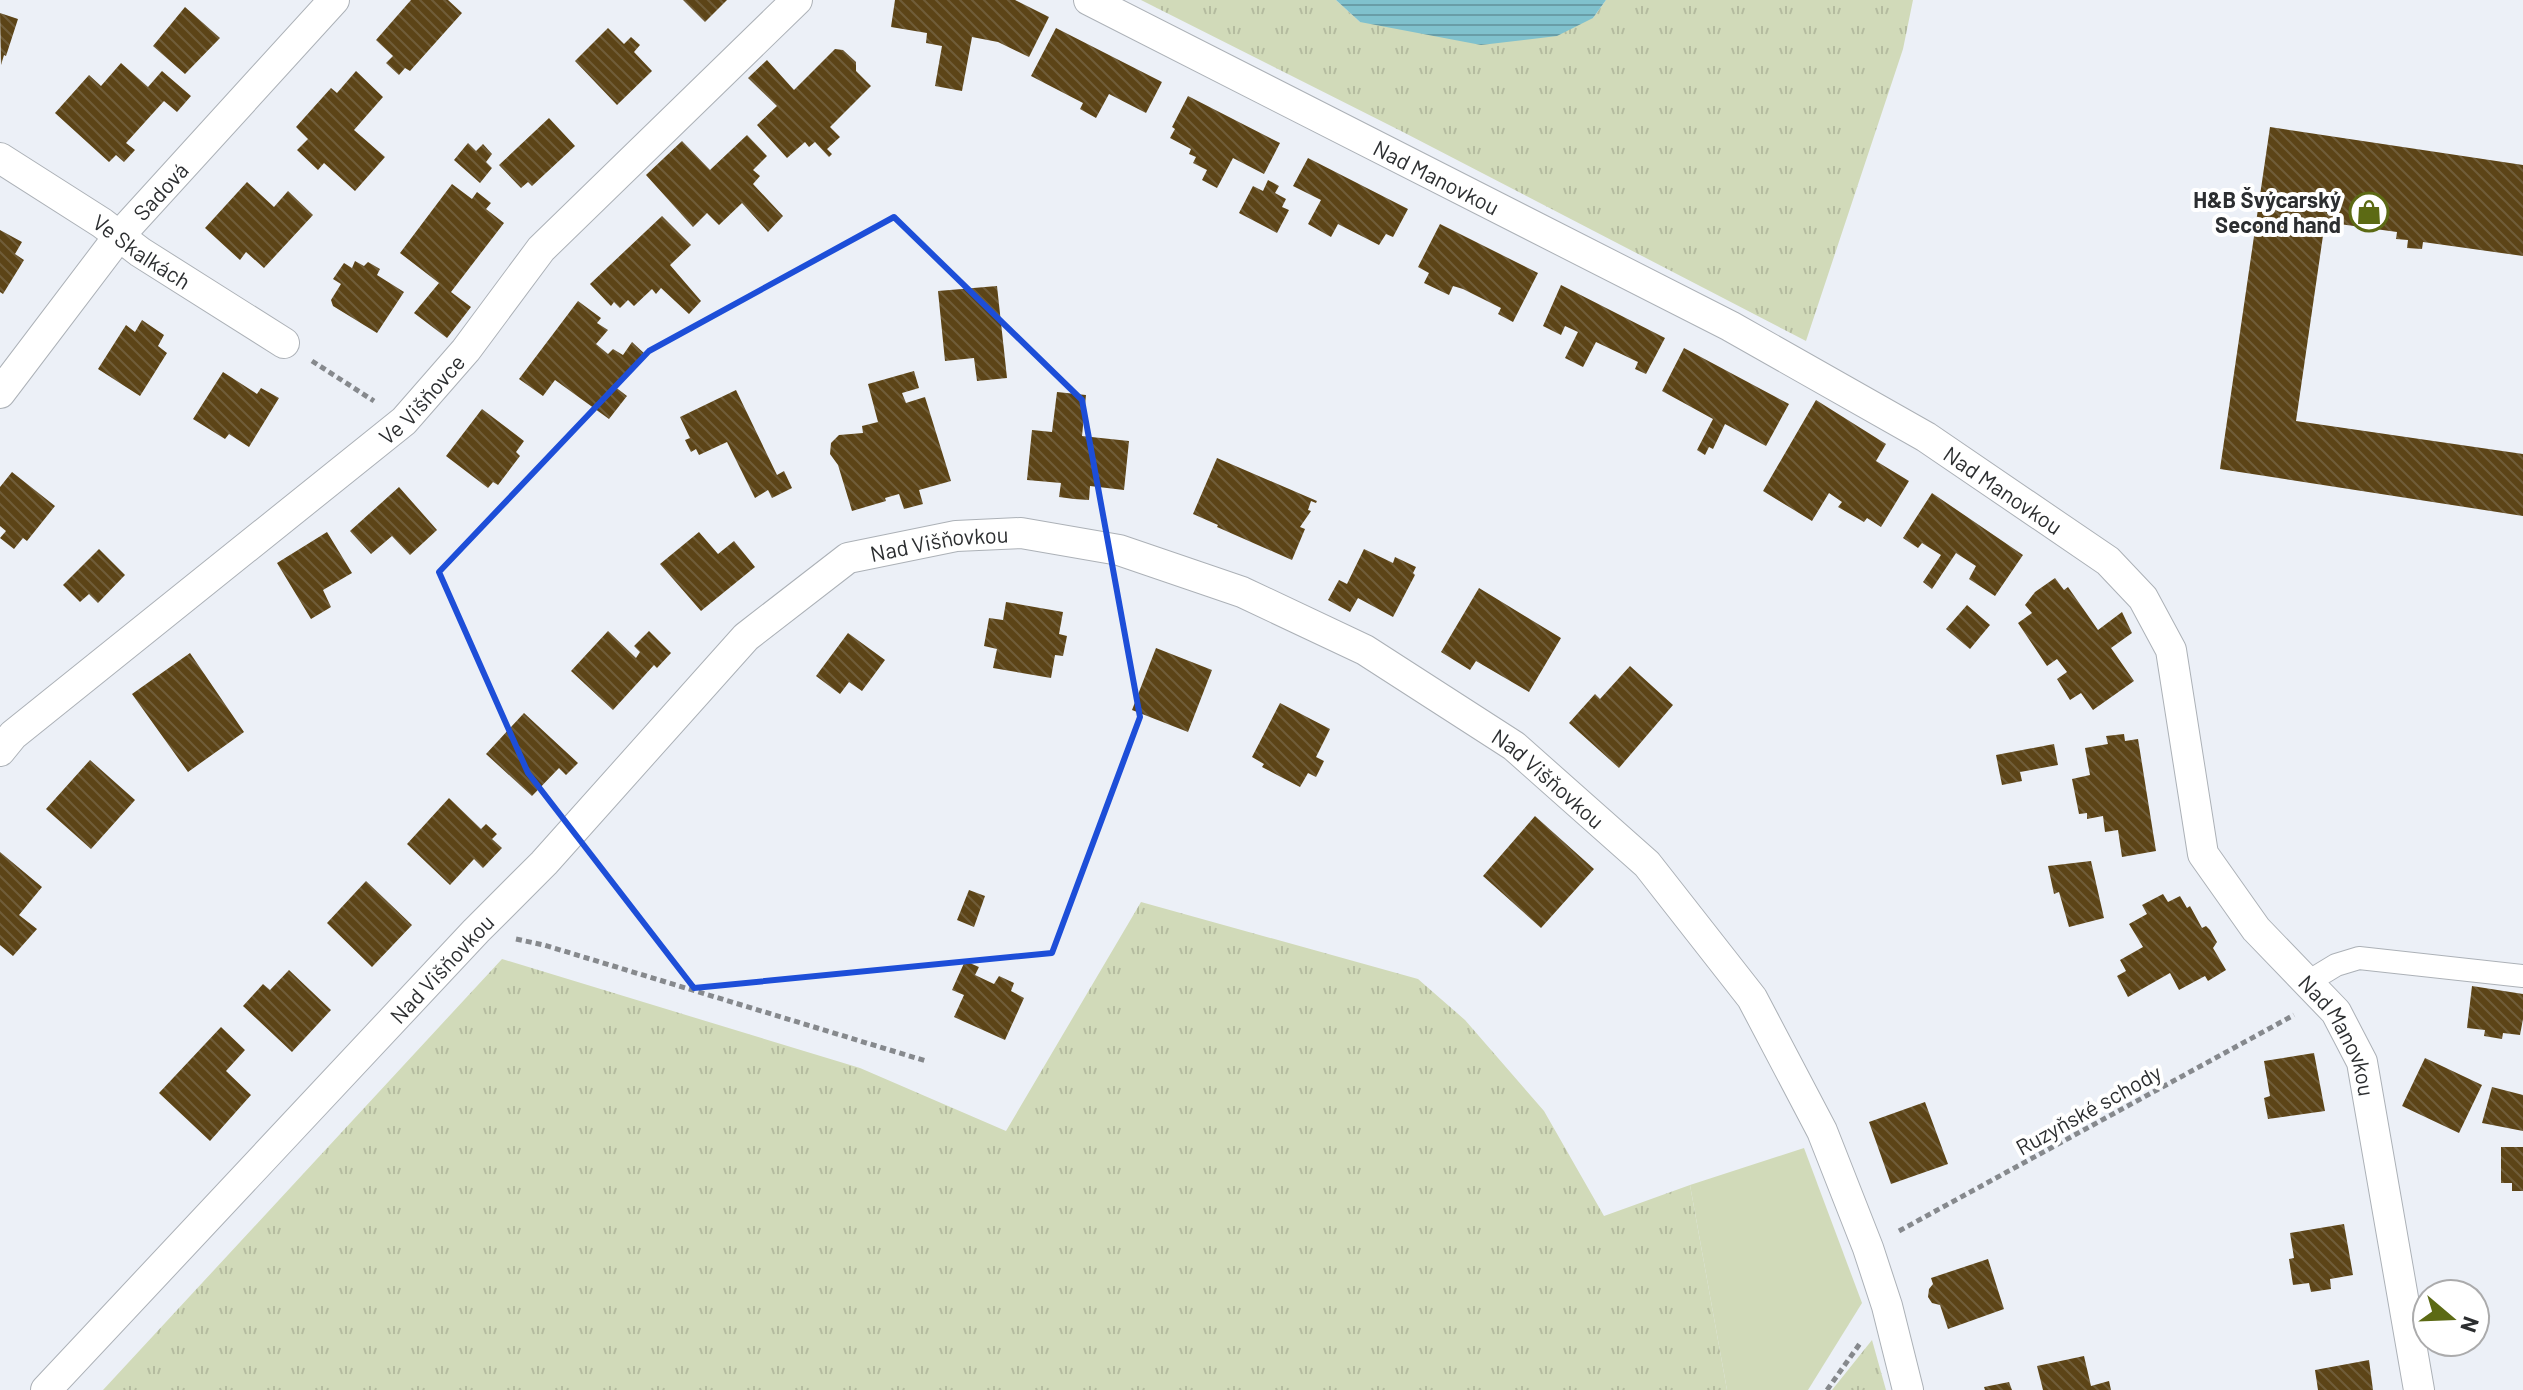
<svg xmlns="http://www.w3.org/2000/svg" width="2523" height="1390" viewBox="0 0 2523 1390" font-family="Barlow,sans-serif">
<style>
.grass{fill:url(#grass-tufts)}
.garden{fill:#d1dab9}
.water{fill:url(#water-rules)}
.building{fill:url(#building-back-hatch)}
.lines{fill:none;stroke-linecap:round;stroke-linejoin:round}
.pedestrian-casing{stroke:#acb1b7;stroke-width:24}
.minor-casing{stroke:#acb1b7;stroke-width:32}
.path{stroke:#86898d;stroke-width:5;stroke-dasharray:6 4;stroke-linecap:butt}
.pedestrian{stroke:#fff;stroke-width:22}
.minor{stroke:#fff;stroke-width:30}
.marked{fill:none;stroke:#1d4ed8;stroke-width:6;stroke-linejoin:round}
.labels{text-anchor:middle;dominant-baseline:central;stroke-width:8;stroke-linejoin:round;paint-order:stroke}
.street-label{font-size:22px;fill:#2c2e30;stroke:#fff}
.poi-label{font-size:22px;font-weight:bold;fill:#2c2e30;stroke:#fff;text-anchor:end}
</style>
<defs>
<pattern id="grass-tufts" width="24" height="20" patternUnits="userSpaceOnUse" patternTransform="scale(2)"><rect width="24" height="20" fill="#d1dab9"/><path d="M3 7l-1-3M5 7V3M7 7l1-3M15 17l-1-3M17 17v-4M19 17l1-3" fill="none" stroke="#b4bb9f"/></pattern>
<pattern id="water-rules" width="6" height="5" patternUnits="userSpaceOnUse" patternTransform="scale(2)"><rect width="6" height="5" fill="#80c1cd"/><path d="M0 2.5h6" fill="none" stroke="#699da7"/></pattern>
<pattern id="building-back-hatch" width="6" height="6" patternUnits="userSpaceOnUse" patternTransform="scale(2)"><rect width="6" height="6" fill="#5c4417"/><path d="M-1 5l2 2M0 0l6 6M5-1l2 2" fill="none" stroke="#705d39"/></pattern>
</defs>
<rect width="100%" height="100%" fill="#ecf0f7"/>
<path class="grass" d="M1141,0H1336L1360,22L1593,18L1606,0H1913L1903,49L1806,341L1403,132Z
M1141,902L1418,979L1465,1020L1544,1111L1604,1216L1690,1185L1727,1390H103L502,959L860,1068L1006,1131Z
M1872,1340L1886,1390H1832Z"/>
<path class="garden" d="M1804,1148L1862,1303L1808,1390H1727L1690,1185Z"/>
<path class="water" d="M1336,0H1606L1593,18L1557,36L1481,45L1360,22Z"/>
<path class="building" d="M411,0H448L462,13L410,71L405,68L399,75L386,63L393,56L376,40Z
M683,0H727L705,22Z
M895,0H1015L1049,17L1029,57L998,42L972,37L962,91L935,86L942,46L926,43L927,33L891,27Z
M185,7L220,38L185,74L153,46Z
M0,13L18,19L6,56L4,55L1,65Z
M608,28L624,44L631,37L640,45L634,52L652,71L617,105L575,61Z
M1056,28L1162,82L1146,113L1109,94L1096,118L1080,109L1083,103L1031,76Z
M835,49L843,50L856,62V71L871,86L830,127L840,137L827,149L832,154L829,157L815,142L809,147L805,142L787,158L757,125L777,106L748,78L767,60L794,90Z
M121,63L148,87L162,71L191,96L177,112L164,101L126,143L135,150L124,162L116,155L109,162L55,113L89,75L101,86Z
M356,71L383,97L354,130L385,157L355,191L324,163L318,170L297,150L308,139L296,127L331,88L337,93Z
M1188,96L1280,143L1264,174L1233,158L1217,188L1202,180L1207,170L1193,163L1196,157L1189,154L1191,149L1170,138L1175,129L1172,127Z
M549,118L575,146L532,186L528,182L521,188L499,165Z
M2270,127L2523,165V256L2423,242L2422,249L2407,248L2408,240L2396,239L2397,232L2325,222L2296,421L2523,454V516L2220,469Z
M747,135L767,156L753,170L760,176L753,184L783,216L768,232L742,203L719,225L707,213L693,227L646,175L682,141L710,170Z
M468,143L476,151L483,144L492,154L486,162L492,168L480,183L454,160Z
M1308,158L1408,209L1393,237L1386,234L1379,245L1338,224L1331,237L1308,224L1321,200L1293,186Z
M1268,180L1279,186L1275,193L1286,199L1282,207L1289,210L1277,233L1239,213L1253,186L1263,191Z
M247,182L274,207L288,191L313,215L264,268L246,252L240,260L205,228Z
M452,184L472,199L477,192L491,203L486,209L504,223L451,292L471,307L447,338L414,313L439,283L400,253Z
M662,216L691,245L670,265L701,301L689,314L661,288L656,294L652,289L634,306L628,300L620,308L614,302L611,306L590,284Z
M1440,224L1538,273L1513,322L1498,314L1501,308L1463,289L1453,286L1449,295L1424,283L1429,273L1418,267Z
M0,230L22,242L15,254L24,260L3,294L0,292Z
M355,261L364,266L368,262L380,269L377,275L404,292L377,333L333,306L331,300L341,284L333,279L344,263L352,268Z
M1561,285L1665,338L1646,374L1635,369L1638,362L1596,342L1583,367L1565,358L1578,332L1565,326L1561,335L1543,326Z
M997,286L1007,378L977,381L974,358L945,361L938,291Z
M578,301L601,318L597,323L608,330L596,344L608,354L613,349L623,355L632,342L646,355L614,386L627,396L609,419L555,380L543,396L519,379Z
M142,320L164,335L158,346L167,353L140,396L98,369L126,325L135,332Z
M1684,348L1789,404L1766,446L1725,424L1713,449L1709,447L1705,455L1697,450L1713,419L1662,391Z
M914,371L919,388L902,393L906,403L925,397L951,481L919,490L923,504L904,509L899,494L885,498L886,501L852,511L838,465L830,454L831,443L839,435L863,433L862,426L878,422L868,384Z
M223,372L257,394L261,388L279,398L249,447L229,434L225,439L193,419Z
M736,390L777,475L784,471L792,488L772,498L768,490L755,498L727,442L699,455L696,449L691,452L685,440L690,438L680,417Z
M1057,392L1086,395L1082,436L1129,441L1124,490L1090,486L1089,500L1074,499L1059,497L1061,483L1027,480L1032,430L1052,432Z
M1816,400L1886,444L1876,461L1909,481L1881,527L1867,518L1864,522L1838,507L1842,502L1829,493L1812,521L1763,491Z
M482,409L524,441L516,452L520,456L498,485L493,482L488,488L446,456Z
M1217,458L1317,501L1316,503L1311,501L1308,510L1311,511L1300,527L1305,529L1292,560L1217,527L1218,525L1193,514Z
M12,472L55,506L27,541L23,538L14,549L0,538L6,531L0,526V487Z
M399,487L437,530L410,555L392,536L371,554L350,531Z
M1932,493L2023,555L1995,596L1969,579L1976,566L1956,553L1932,589L1923,582L1941,555L1922,543L1918,548L1903,538Z
M327,532L352,573L323,590L331,607L311,619L277,563Z
M699,532L718,554L734,541L755,567L701,611L660,564Z
M99,549L125,575L98,603L89,594L80,602L63,585Z
M1364,549L1393,563L1395,557L1416,567L1413,573L1415,575L1393,617L1358,598L1350,612L1328,600L1339,580L1347,584Z
M2055,578L2064,590L2068,587L2098,630L2122,612L2132,633L2111,648L2134,681L2093,710L2081,693L2070,700L2057,679L2067,672L2057,659L2047,666L2018,623L2032,613L2025,605L2035,592Z
M1479,588L1561,638L1529,692L1476,661L1470,670L1441,652Z
M1006,602L1063,612L1059,634L1067,636L1063,656L1055,655L1051,678L993,668L997,649L984,646L989,618L1003,620Z
M1967,605L1990,625L1970,649L1946,629Z
M608,631L636,658L640,652L634,646L649,631L671,653L657,668L654,665L613,710L571,671Z
M848,633L885,660L862,691L849,682L840,694L816,676Z
M1156,648L1212,670L1188,732L1132,710Z
M190,653L244,732L188,772L132,694Z
M1630,666L1673,705L1619,768L1569,723L1595,694L1600,699Z
M1280,703L1330,729L1316,757L1324,761L1316,777L1308,773L1300,787L1262,767L1264,764L1252,757Z
M524,713L578,763L566,775L559,768L532,796L486,754Z
M2124,734L2125,741L2138,739L2156,851L2122,857L2118,830L2105,832L2103,816L2087,819V813L2079,814L2072,779L2090,775L2085,748L2108,744L2106,736Z
M2054,744L2058,765L2020,772L2022,781L2002,785L1996,755Z
M90,760L135,800L91,849L46,809Z
M449,798L481,829L486,824L497,834L492,839L502,848L483,868L474,859L450,885L407,844Z
M1535,816L1594,869L1541,928L1483,876Z
M0,852L42,887L19,915L37,929L13,956L0,945Z
M2091,861L2104,918L2069,927L2059,892L2054,894L2048,866Z
M366,881L412,925L372,967L327,923Z
M969,890L985,896L974,927L957,920Z
M2163,894L2168,902L2180,896L2187,908L2190,906L2202,928L2206,926L2210,930L2217,942L2213,948L2226,970L2208,981L2205,976L2179,990L2170,973L2128,997L2117,976L2126,971L2120,960L2143,947L2129,924L2147,914L2142,905Z
M965,961L979,967L975,975L994,984L999,976L1014,983L1011,991L1024,998L1005,1040L954,1017L964,995L952,990Z
M289,970L331,1010L292,1052L243,1006L263,984L270,990Z
M2472,986L2523,994V1019L2520,1035L2503,1033L2502,1039L2484,1036L2485,1030L2467,1028Z
M221,1027L245,1050L226,1071L251,1095L210,1141L159,1093Z
M2314,1053L2325,1111L2268,1119L2264,1098L2270,1096L2264,1061Z
M2425,1058L2482,1085L2459,1133L2402,1106Z
M2492,1087L2523,1095V1131L2482,1123Z
M1925,1102L1948,1164L1891,1184L1869,1122Z
M2501,1147H2523V1191H2512V1183H2501Z
M2344,1224L2353,1275L2330,1279L2331,1289L2311,1292L2309,1283L2293,1285L2289,1259L2294,1258L2290,1233Z
M1988,1259L2004,1309L1948,1329L1940,1305L1932,1303L1928,1297L1929,1289L1933,1284L1931,1278Z
M2084,1356L2091,1386L2109,1381L2111,1390H2043L2037,1366Z
M2369,1360L2373,1390H2318L2315,1370Z
M2009,1382L2012,1390H1985L1984,1387Z"/>
<g class="lines">
<defs>
<path id="pedestrian" d="M2308,982L2336,965L2359,958L2523,976"/>
<g id="minor">
<path id="s1" d="M1089,0L1730,326L1926,437L2108,561L2143,598L2171,650L2203,854L2256,929L2336,1012L2362,1062L2419,1390"/>
<path id="s2" d="M0,158L102,223L140,252L284,343"/>
<path id="s3" d="M0,393L119,236L334,0"/>
<path id="s4" d="M0,751L13,735L404,421L466,350L541,249L797,0"/>
<path id="s5" d="M46,1390L476,931L544,863L746,637L848,558L956,536L1021,533L1119,550L1242,592L1365,650L1514,746L1647,864L1752,998L1822,1131L1868,1248L1887,1306L1908,1390"/>
</g>
</defs>
<use href="#pedestrian" class="pedestrian-casing"/>
<use href="#minor" class="minor-casing"/>
<path class="path" d="M312,361L374,401
M516,939L544,945L926,1061
M1899,1231L2294,1015
M1827,1390L1861,1342"/>
<use href="#pedestrian" class="pedestrian"/>
<use href="#minor" class="minor"/>
</g>
<path class="marked" d="M894,217L1082,400L1140,717L1052,953L694,988L528,773L439,572L649,351Z"/>
<defs>
<symbol id="shop-ring" viewBox="-11 -11 22 22"><circle r="9.5" fill="#fff" stroke="#5c6a14" stroke-width="1.5"/><path d="M-5-2.5h2.3a2.7 3.5 0 0 1 5.4 0H5L5.5 6h-11ZM-1.5-2.5h3a1.5 2.3 0 0 0-3 0Z" fill="#5c6a14"/></symbol>
</defs>
<g fill-rule="evenodd">
<use href="#shop-ring" x="2347" y="190" width="44" height="44"/>
</g>
<g class="labels">
<g class="street-label">
<text stroke="none"><textPath href="#s1" startOffset="390">Nad Manovkou</textPath></text>
<text stroke="none"><textPath href="#s3" startOffset="258">Sadová</textPath></text>
<text stroke="none"><textPath href="#s2" startOffset="170">Ve Skalkách</textPath></text>
<text stroke="none"><textPath href="#s4" startOffset="550">Ve Višňovce</textPath></text>
<text stroke="none"><textPath href="#s1" startOffset="1038">Nad Manovkou</textPath></text>
<text stroke="none"><textPath href="#s5" startOffset="1250">Nad Višňovkou</textPath></text>
<text stroke="none"><textPath href="#s5" startOffset="1922">Nad Višňovkou</textPath></text>
<text stroke="none"><textPath href="#s5" startOffset="578">Nad Višňovkou</textPath></text>
<text stroke="none"><textPath href="#s1" startOffset="1710">Nad Manovkou</textPath></text>
<text transform="translate(2088 1109) rotate(-29)">Ruzyňské schody</text>
</g>
<g class="poi-label">
<text x="2341" y="199">H&amp;B Švýcarský<tspan x="2341" dy="25">Second hand</tspan></text>
</g>
</g>
<g transform="translate(2451 1318) rotate(109)"><circle r="38" fill="#ffffff" stroke="#ababac" stroke-width="2"/>
<path d="M0-6L14 30L0 20L-14 30Z" fill="#5c6a14"/>
<text y="-12" font-size="22" font-weight="bold" text-anchor="middle" fill="#2c2e30">N</text>
</g>
</svg>
